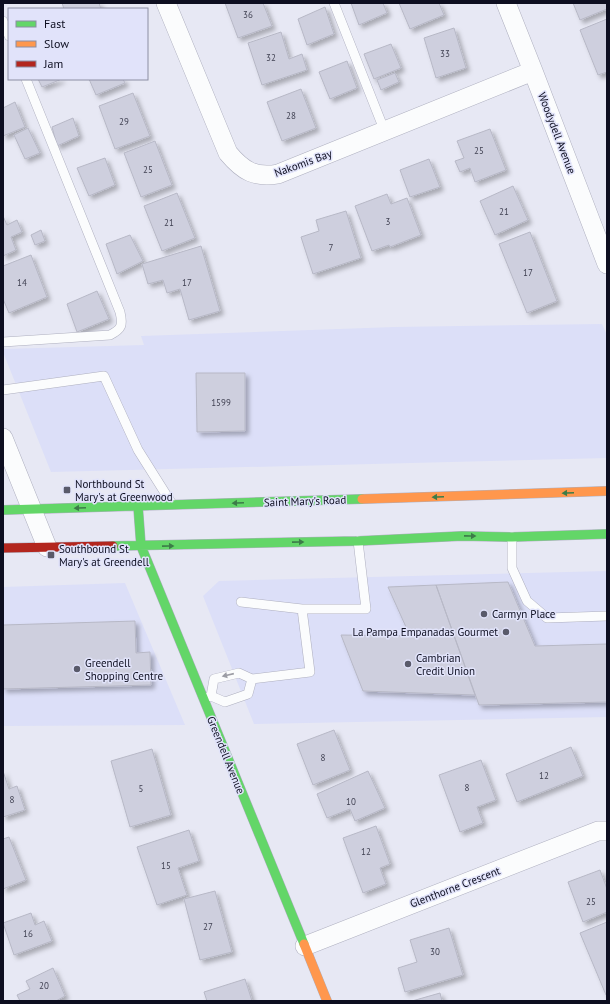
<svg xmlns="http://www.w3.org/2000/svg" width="610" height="1004" viewBox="0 0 610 1004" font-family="'PT Sans',sans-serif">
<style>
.built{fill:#dcdff8}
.building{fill:#cecfde;stroke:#b7b8c6;filter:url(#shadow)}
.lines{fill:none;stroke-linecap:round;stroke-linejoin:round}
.lane-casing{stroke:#aeafbf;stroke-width:10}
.street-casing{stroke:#aeafbf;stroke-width:20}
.fast-casing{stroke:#aeafbf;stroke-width:10}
.slow-casing{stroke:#aeafbf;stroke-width:10}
.jam-casing{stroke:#aeafbf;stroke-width:10}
.lane{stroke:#fbfcfd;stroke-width:9}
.street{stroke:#fbfcfd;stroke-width:19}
.fast{stroke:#63d668;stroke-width:9}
.slow{stroke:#ff974d;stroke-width:9}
.jam{stroke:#b3261e;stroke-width:9}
.oneway{fill:#3c7c48}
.oneway2{fill:#9c9da5}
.poi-dot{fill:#595a6a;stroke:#e1e3fa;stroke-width:1.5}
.labels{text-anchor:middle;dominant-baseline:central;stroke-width:3;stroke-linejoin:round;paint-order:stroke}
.number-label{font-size:9px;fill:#404152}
.street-label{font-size:11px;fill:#0d0e20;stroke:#e1e3fa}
.poi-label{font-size:11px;fill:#0d0e20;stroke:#e1e3fa;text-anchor:start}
</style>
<defs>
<filter id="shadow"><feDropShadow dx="3.5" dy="3.5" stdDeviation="2" flood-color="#0004"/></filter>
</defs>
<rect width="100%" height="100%" fill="#e7e8f4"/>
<path class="built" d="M602,324L607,335V458L51,472L3,352V349L144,345L141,336L394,327Z
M607,571V717L254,724L203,596L219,581Z
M125,583L185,725L3,726V587Z"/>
<path class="building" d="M62,3H99L101,9H64Z
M225,3H263L272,26L238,38Z
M351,3H383L387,13L359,25Z
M399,3H439L444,15L410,29Z
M573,3H607V9L580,20Z
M325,7L334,34L307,45L298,19Z
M607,19V72L598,75L580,30Z
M454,28L466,68L436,78L424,38Z
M281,32L289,59L302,54L307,70L262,85L248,43Z
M391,44L401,68L374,79L364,54Z
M347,61L357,88L330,99L319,72Z
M395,73L399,82L381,90L377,80Z
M38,79H62L42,87Z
M89,79H123L125,83L96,95Z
M301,89L316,128L282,141L267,102Z
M133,93L150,136L115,149L99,106Z
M15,102L25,127L3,136V108Z
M73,118L79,136L57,146L52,127Z
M28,128L40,153L25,159L14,135Z
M490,129L506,170L475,182L470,168L460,172L455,161L464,158L457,141Z
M155,141L172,185L141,197L124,153Z
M105,158L115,185L89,196L77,168Z
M429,159L440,187L410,197L400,170Z
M513,186L528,220L495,235L480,201Z
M177,193L195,238L162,251L144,206Z
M387,194L391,204L407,198L421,235L390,247L389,245L372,251L355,206Z
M346,211L361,258L313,274L301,237L319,231L316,220Z
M3,216L7,225L17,220L22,232L11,237L16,250L3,256Z
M41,230L45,241L35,245L31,235Z
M530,232L557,301L527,313L499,244Z
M130,235L143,261L117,274L106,244Z
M201,246L220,311L189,320L180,289L167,293L163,280L148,284L142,264Z
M31,255L47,297L9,313L3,299V266Z
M97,291L109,319L77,332L67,304Z
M196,373H245V431L197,432Z
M508,582L535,646L607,644V702L479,705L436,585Z
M436,585L475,695L363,691L341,635L410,636L388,587Z
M135,621L136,653L150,652L151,685L3,689V625Z
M334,730L350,770L313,785L297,744Z
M571,747L583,776L517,802L506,774Z
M152,749L171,815L130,827L111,761Z
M481,760L496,800L477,807L483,823L460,832L439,775Z
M3,771L9,789L17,786L25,810L3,817Z
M368,771L385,808L355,821L350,809L327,818L317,794Z
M376,826L390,864L380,868L386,884L363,893L343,838Z
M189,830L199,861L178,868L187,895L157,905L137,847Z
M9,837L26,880L3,889V839Z
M600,870L607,889V912L583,922L568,882Z
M215,891L232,952L200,960L184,899Z
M31,913L35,925L44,921L52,941L14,955L3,923Z
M607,922V995H606L580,933Z
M449,928L463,975L405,992L398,968L417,962L410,940Z
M53,968L65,996L56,1001H20L17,995L30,989L26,981Z
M245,979L252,1001H207L204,992Z
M440,993L442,1001H412Z"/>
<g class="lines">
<defs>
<path id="lane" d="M334,3L385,132
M3,21L9,36
M3,342L110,335C122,329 123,325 120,312L26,79
M3,390L104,376L138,450L172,504
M512,537V568L527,601L547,618L607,616
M241,602L302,609
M252,679L310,672L302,609H366L358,541
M204,698L211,696L225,702L248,694L252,679L239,673L214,679L211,696"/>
<path id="street" d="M166,3L228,153C243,171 255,178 278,174L533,71
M506,3L533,71L607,264
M3,438L47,547
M305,946L598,831H607"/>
<path id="fast" d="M138,506L141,546L304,944
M3,510L362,499
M113,546L358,541L462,536L512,537L607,534"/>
<path id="slow" d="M362,499L607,491
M304,944L327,1001"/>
<path id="jam" d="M3,548L113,546"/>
</defs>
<use href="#lane" class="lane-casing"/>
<use href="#street" class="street-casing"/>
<use href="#fast" class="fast-casing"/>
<use href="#slow" class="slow-casing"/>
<use href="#jam" class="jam-casing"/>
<use href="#lane" class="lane"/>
<use href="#street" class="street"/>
<use href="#fast" class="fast"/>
<use href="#slow" class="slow"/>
<use href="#jam" class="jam"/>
</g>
<defs><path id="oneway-solid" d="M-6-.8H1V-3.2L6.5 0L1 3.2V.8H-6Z"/></defs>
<g class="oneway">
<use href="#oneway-solid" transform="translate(568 493) rotate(178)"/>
<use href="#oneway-solid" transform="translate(438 497) rotate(178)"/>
<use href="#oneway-solid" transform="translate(238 503) rotate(178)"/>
<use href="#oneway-solid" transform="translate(80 508) rotate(178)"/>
<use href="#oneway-solid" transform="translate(470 536) rotate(1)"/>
<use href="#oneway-solid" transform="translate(298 542) rotate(-1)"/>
<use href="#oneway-solid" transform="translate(168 546) rotate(-1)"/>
</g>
<use class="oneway2" href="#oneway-solid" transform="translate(228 675) rotate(167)"/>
<g class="poi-dot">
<rect x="63" y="486" width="8" height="8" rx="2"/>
<rect x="47" y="551" width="8" height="8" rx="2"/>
<circle cx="484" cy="614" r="4"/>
<circle cx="506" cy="632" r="4"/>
<circle cx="408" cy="664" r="4"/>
<circle cx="77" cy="669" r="4"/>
</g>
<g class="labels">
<g class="number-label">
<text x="248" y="14">36</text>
<text x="445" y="53">33</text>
<text x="271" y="57">32</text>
<text x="291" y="115">28</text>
<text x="124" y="121">29</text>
<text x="479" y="150">25</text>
<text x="148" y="169">25</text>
<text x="504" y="211">21</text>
<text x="388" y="221">3</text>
<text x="169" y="222">21</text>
<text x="331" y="247">7</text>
<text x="528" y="272">17</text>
<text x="22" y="282">14</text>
<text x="187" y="282">17</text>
<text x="221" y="402">1599</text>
<text x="323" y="757">8</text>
<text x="544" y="775">12</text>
<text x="467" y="787">8</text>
<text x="141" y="788">5</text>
<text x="12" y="799">8</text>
<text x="351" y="801">10</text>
<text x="366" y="851">12</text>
<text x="166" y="865">15</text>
<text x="591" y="901">25</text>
<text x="208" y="926">27</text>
<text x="28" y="933">16</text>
<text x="435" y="951">30</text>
<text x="44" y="985">20</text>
</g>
<g class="street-label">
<text transform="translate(557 133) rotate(69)">Woodydell Avenue</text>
<text transform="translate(303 163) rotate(-20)">Nakomis Bay</text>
<text transform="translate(305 501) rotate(-2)">Saint Mary's Road</text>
<text transform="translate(226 755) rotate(68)">Greendell Avenue</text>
<text transform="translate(455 887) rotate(-21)">Glenthorne Crescent</text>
</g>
<g class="poi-label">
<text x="75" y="484">Northbound St<tspan x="75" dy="13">Mary's at Greenwood</tspan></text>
<text x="59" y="549">Southbound St<tspan x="59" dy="13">Mary's at Greendell</tspan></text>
<text x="492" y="614">Carmyn Place</text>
<text x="498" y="632" text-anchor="end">La Pampa Empanadas Gourmet</text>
<text x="416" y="658">Cambrian<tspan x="416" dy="13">Credit Union</tspan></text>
<text x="85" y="663">Greendell<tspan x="85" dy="13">Shopping Centre</tspan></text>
</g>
</g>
<rect width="610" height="1004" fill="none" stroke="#0d0e20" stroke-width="8"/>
<rect x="8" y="8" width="140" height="72" fill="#e1e3fa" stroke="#8c8ea3"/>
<rect x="16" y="21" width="20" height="6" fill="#63d668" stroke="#8c8ea3"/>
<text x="44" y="28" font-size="12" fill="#0d0e20">Fast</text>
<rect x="16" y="41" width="20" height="6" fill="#ff974d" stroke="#8c8ea3"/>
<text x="44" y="48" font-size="12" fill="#0d0e20">Slow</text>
<rect x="16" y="61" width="20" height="6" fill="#b3261e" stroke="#8c8ea3"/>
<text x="44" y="68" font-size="12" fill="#0d0e20">Jam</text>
</svg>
